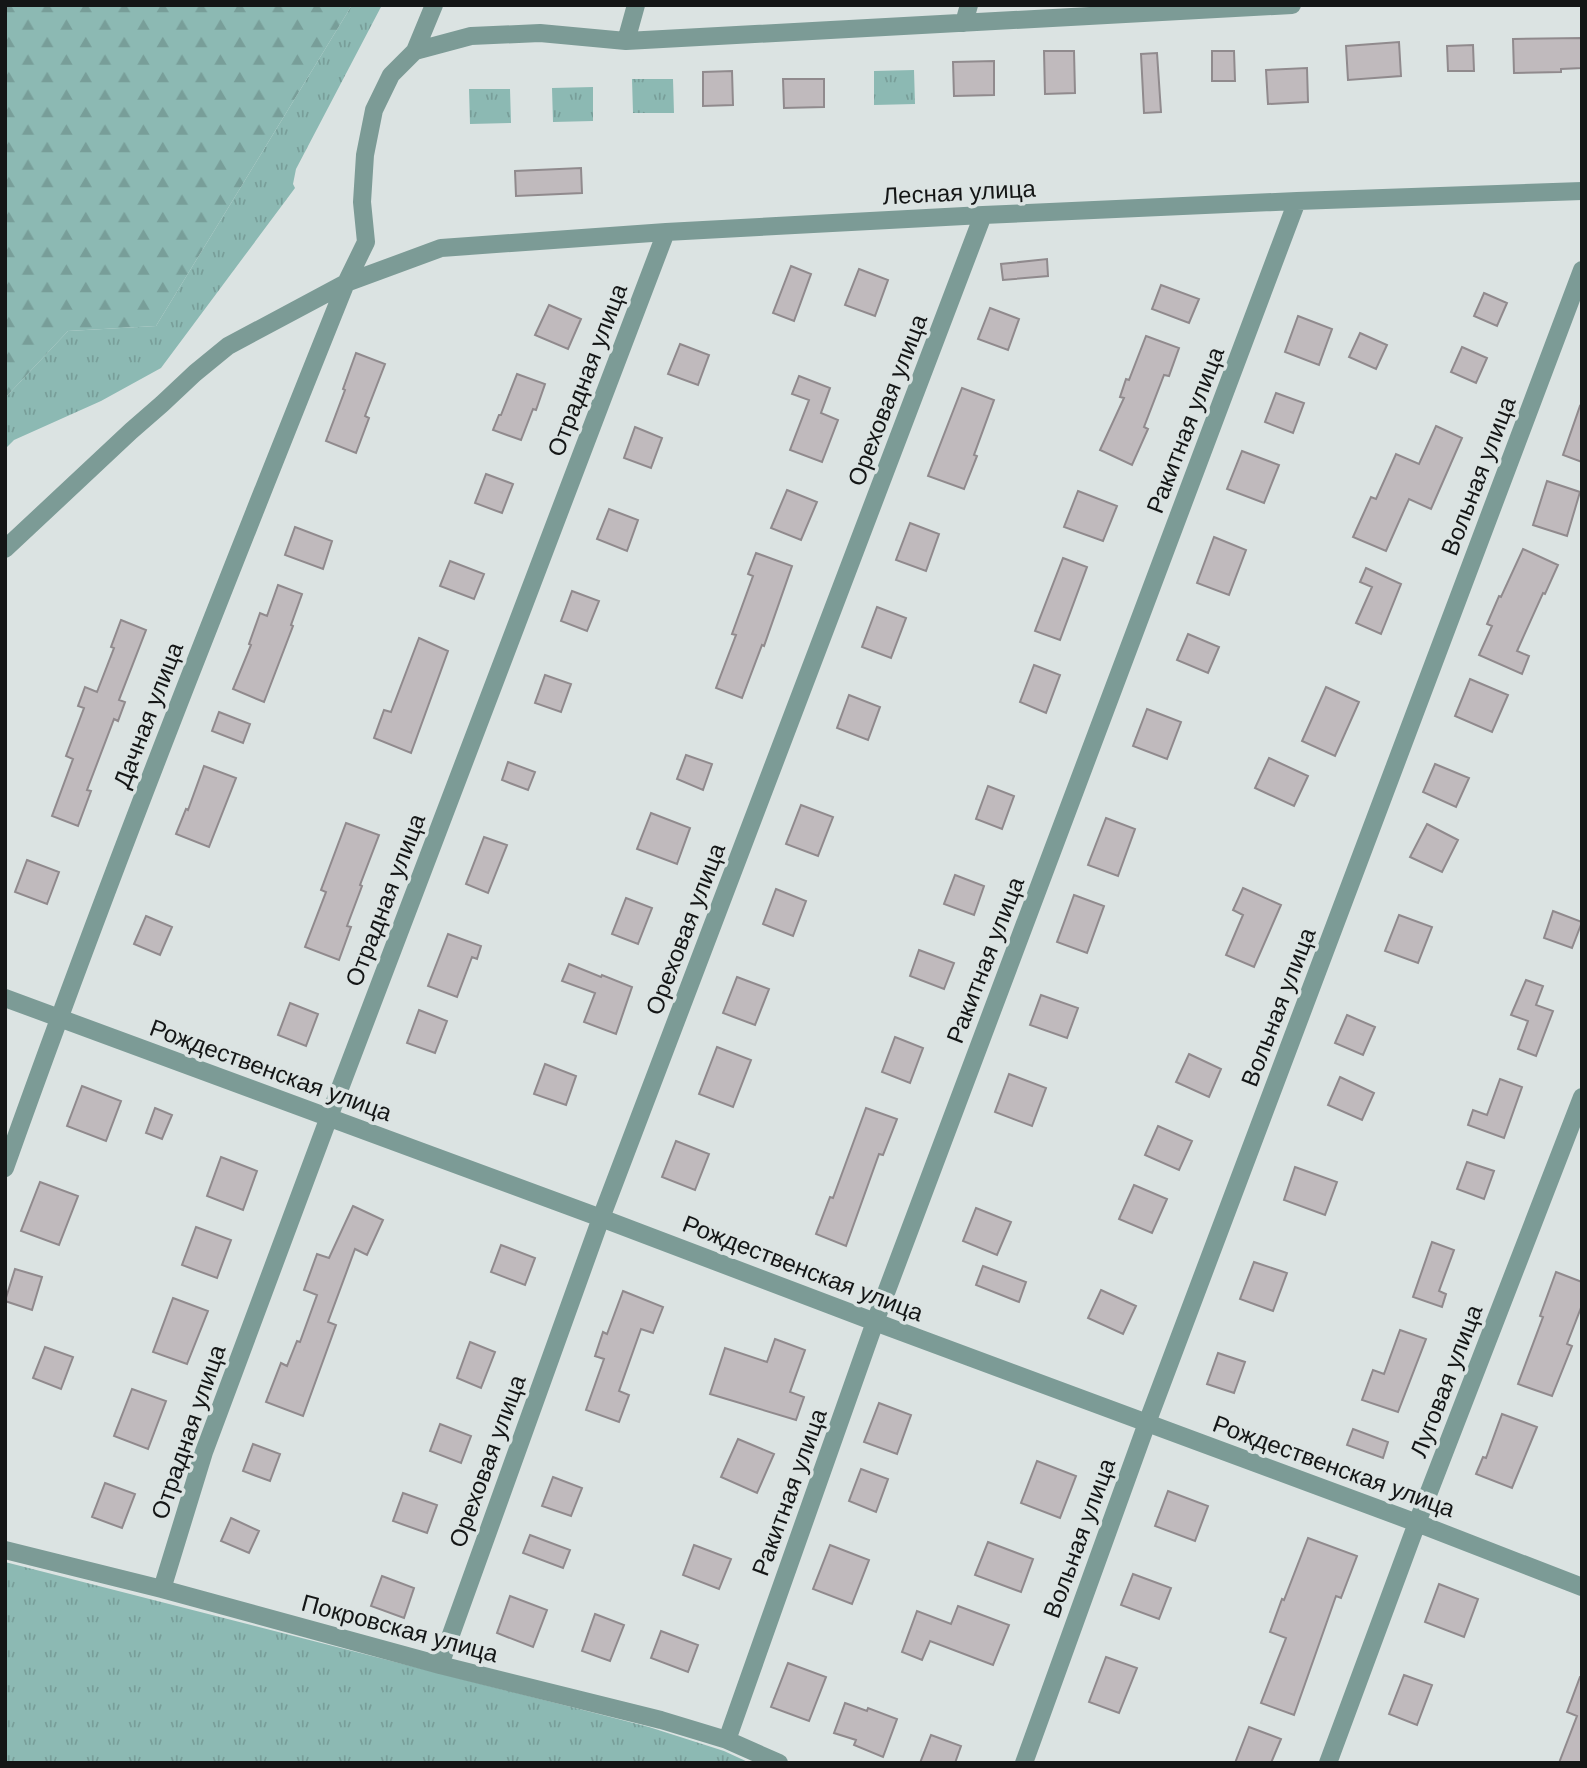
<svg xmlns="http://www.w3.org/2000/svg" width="1587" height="1768" viewBox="0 0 1587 1768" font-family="Arial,sans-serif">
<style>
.grass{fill:url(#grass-tufts)}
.forest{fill:url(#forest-firs)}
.building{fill:#c0babd;stroke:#908a8d;stroke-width:2}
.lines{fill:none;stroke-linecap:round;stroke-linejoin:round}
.minor{stroke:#7c9b96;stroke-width:18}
.labels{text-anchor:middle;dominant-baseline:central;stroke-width:7;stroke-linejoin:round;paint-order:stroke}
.street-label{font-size:24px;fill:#141616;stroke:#dbe3e2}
</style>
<defs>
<pattern id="grass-tufts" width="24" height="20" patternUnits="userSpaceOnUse" patternTransform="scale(1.75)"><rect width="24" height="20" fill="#8cb9b3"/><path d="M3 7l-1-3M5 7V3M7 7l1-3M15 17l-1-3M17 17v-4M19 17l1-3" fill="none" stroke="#789e99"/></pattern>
<pattern id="forest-firs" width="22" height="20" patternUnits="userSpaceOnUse" patternTransform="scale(1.75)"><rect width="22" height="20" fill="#8cb9b3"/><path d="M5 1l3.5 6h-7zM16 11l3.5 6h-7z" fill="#789e99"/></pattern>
</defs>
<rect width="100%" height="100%" fill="#dbe3e2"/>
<path class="grass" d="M352,5H382L296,169L293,184L295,188L161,368L101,401L14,440L5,449V398L68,331L156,326Z
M914,70L915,104L874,105V71Z
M632,79H673L674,113H633Z
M593,87V121L553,122L552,88Z
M469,89H510L511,123L470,124Z
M5,1562L649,1727L724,1751L750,1763H5Z"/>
<path class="forest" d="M5,5H352L156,326L68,331L5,398Z"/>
<path class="building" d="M1582,38V68L1561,69V72L1514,73L1513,39Z
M1399,42L1401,76L1348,80L1346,46Z
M1473,45L1474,71H1448L1447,46Z
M1044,51H1074L1075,93L1045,94Z
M1212,51H1234L1235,81H1212Z
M1157,53L1161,112L1144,113L1141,54Z
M994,61V95L954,96L953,62Z
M1307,68L1308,102L1268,104L1266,70Z
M732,71L733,105L703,106V72Z
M783,79H824V107L784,108Z
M581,168L582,193L516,196L515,171Z
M1047,259L1048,276L1003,280L1001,264Z
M791,266L811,274L794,321L773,313Z
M859,269L888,280L875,316L845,305Z
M1161,285L1199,299L1189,323L1152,309Z
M1484,293L1507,303L1497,326L1474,316Z
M549,305L581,319L568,349L535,335Z
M990,308L1019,319L1008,350L978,339Z
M1298,316L1332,329L1319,365L1285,352Z
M1360,333L1387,345L1376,369L1349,357Z
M1146,336L1179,348L1169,376L1164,375L1144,427L1148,429L1132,465L1100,450L1124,398L1120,397L1126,379L1129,380Z
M680,344L709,355L698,385L668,374Z
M1462,347L1487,358L1476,383L1451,372Z
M356,353L385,364L365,416L369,418L356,453L326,441L345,390L343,389Z
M517,374L545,384L536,410L533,409L521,440L493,430L499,415H501Z
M799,376L830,388L821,413L838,420L822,462L790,450L809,400L792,394Z
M962,388L994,400L974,455L977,456L964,489L928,476Z
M1276,393L1304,403L1293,433L1265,422Z
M1580,406L1582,407V462L1563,455Z
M1436,426L1462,438L1431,509L1409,499L1386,551L1353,537L1371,497L1376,499L1396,454L1419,464Z
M635,427L662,438L651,468L624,458Z
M1242,451L1279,465L1264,503L1227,489Z
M486,474L513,484L502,513L475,503Z
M1547,481L1580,492L1567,536L1533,525Z
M787,490L817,502L801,540L771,528Z
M1078,491L1117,506L1103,541L1064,527Z
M609,509L638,520L627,551L597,539Z
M910,523L939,534L926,571L896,560Z
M295,527L332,541L323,569L285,555Z
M1214,537L1246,550L1229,595L1197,583Z
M1523,549L1558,565L1545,594L1543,593L1517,651L1529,656L1522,674L1479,655L1492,626L1487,624L1499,596L1501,597Z
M756,553L792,566L764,646L762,645L742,698L716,688L736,635L732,634L753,576L748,574Z
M1063,558L1087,567L1060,640L1035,631Z
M450,561L484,574L474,599L440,586Z
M1366,568L1401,584L1381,634L1356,623L1372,587L1360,582Z
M278,585L302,594L291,625L293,626L264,702L233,689L251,645L249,644L260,613L267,616Z
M572,591L599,601L587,631L561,621Z
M877,607L906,618L891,658L862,647Z
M121,620L146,630L119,700L125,702L118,721L114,719L87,790L91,791L78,826L52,816L73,759L66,756L84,708L78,706L85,687L97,692L114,648L111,647Z
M1188,634L1219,647L1208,673L1177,660Z
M419,638L448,651L411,753L374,738L384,710L391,712Z
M1034,665L1060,675L1046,713L1020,702Z
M545,675L571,684L561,712L535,703Z
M1470,679L1508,695L1492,732L1455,716Z
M1326,687L1359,702L1335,756L1302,741Z
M849,695L880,707L868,740L837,728Z
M1147,709L1181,722L1167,759L1133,746Z
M219,712L250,724L243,743L212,731Z
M686,755L712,764L703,790L677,779Z
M1269,758L1308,776L1294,806L1255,788Z
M508,762L535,772L528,790L502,780Z
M1435,764L1469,778L1456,807L1423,792Z
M204,766L236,778L209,847L176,834L186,809L188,810Z
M988,786L1014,796L1002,829L976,819Z
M801,805L833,817L818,856L786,844Z
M651,813L690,828L677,864L637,849Z
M1106,818L1135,829L1118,876L1088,865Z
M346,823L379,835L360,885L362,886L347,926L351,927L339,960L305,947L326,892L321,890Z
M1427,824L1458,840L1442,872L1410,857Z
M484,837L507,845L488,893L466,884Z
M27,860L59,872L47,904L15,892Z
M955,875L984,886L974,915L944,904Z
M1243,888L1281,905L1254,967L1226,955L1243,915L1233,910Z
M776,889L806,901L793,936L763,924Z
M1074,895L1104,906L1087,953L1057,942Z
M626,898L652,908L638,944L612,934Z
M1553,911L1582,922L1572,948L1544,938Z
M1399,915L1432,927L1418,963L1385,951Z
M146,916L172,927L160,955L134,944Z
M448,934L481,946L477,959L472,957L457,997L428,986Z
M919,950L954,963L944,989L910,976Z
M569,964L601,977L602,975L632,987L616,1034L584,1022L595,993L562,981Z
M737,977L769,989L755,1025L723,1013Z
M1526,980L1543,986L1536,1005L1553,1011L1536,1056L1518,1049L1528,1021L1511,1015Z
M1041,995L1078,1008L1067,1038L1030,1025Z
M290,1003L318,1014L306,1046L278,1035Z
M419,1010L447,1021L435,1053L407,1043Z
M1347,1015L1375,1027L1363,1055L1335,1043Z
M895,1037L923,1048L910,1083L882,1072Z
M717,1047L751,1060L733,1107L699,1094Z
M1189,1054L1221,1069L1209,1097L1176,1082Z
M545,1064L576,1076L566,1105L534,1094Z
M1009,1074L1046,1088L1032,1126L995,1112Z
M1340,1077L1374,1093L1362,1120L1328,1105Z
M1500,1079L1522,1087L1504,1138L1468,1125L1473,1110L1487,1115Z
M82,1086L121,1101L106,1141L67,1126Z
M155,1108L172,1115L162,1139L146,1133Z
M866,1108L897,1119L883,1155L879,1154L846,1246L816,1234L830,1197L833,1198Z
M1158,1126L1192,1141L1179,1170L1145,1155Z
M676,1141L709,1154L695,1190L662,1177Z
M221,1157L257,1171L243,1210L207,1196Z
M1467,1162L1494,1171L1484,1199L1457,1189Z
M1295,1167L1337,1182L1325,1215L1284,1200Z
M40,1182L78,1196L59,1245L21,1231Z
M1134,1185L1167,1199L1152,1233L1119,1219Z
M353,1206L383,1220L367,1255L355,1249L328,1322L336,1325L303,1416L266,1402L281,1363L287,1366L297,1341L300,1342L317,1295L304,1290L317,1254L329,1258Z
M976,1208L1011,1222L997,1255L963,1241Z
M196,1227L231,1240L217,1278L182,1265Z
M1432,1242L1454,1250L1439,1291L1446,1294L1442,1307L1413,1297Z
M501,1245L535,1258L525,1285L491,1272Z
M1254,1262L1287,1273L1273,1311L1240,1299Z
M983,1266L1026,1282L1019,1302L976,1285Z
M15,1269L42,1277L32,1310L5,1301Z
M1556,1272L1582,1282V1305L1567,1344L1572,1346L1552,1396L1518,1384L1543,1317L1540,1316Z
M1101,1290L1136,1306L1123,1334L1088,1318Z
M623,1291L663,1307L653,1333L641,1329L619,1391L629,1395L619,1422L586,1410L604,1359L595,1356L603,1332L607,1334Z
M173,1298L208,1311L187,1364L153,1352Z
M1400,1330L1426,1339L1398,1412L1362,1400L1373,1370L1384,1374Z
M775,1339L805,1350L790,1392L804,1397L796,1420L710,1394L725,1348L767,1362Z
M470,1342L495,1352L481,1388L457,1378Z
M45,1347L73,1357L61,1389L33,1378Z
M1218,1353L1245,1362L1234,1393L1207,1384Z
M132,1389L166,1401L148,1449L114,1436Z
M879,1403L911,1415L897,1454L864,1442Z
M1502,1414L1537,1427L1512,1488L1476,1474L1483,1457L1486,1458Z
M440,1424L471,1436L461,1463L430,1451Z
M1353,1429L1388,1442L1383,1458L1347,1445Z
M738,1439L774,1454L757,1493L721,1477Z
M253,1444L280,1454L270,1481L243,1471Z
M1037,1461L1076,1476L1060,1518L1021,1503Z
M861,1469L888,1479L876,1512L849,1501Z
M553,1477L582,1488L571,1516L542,1506Z
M105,1483L135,1494L122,1528L92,1517Z
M1168,1491L1208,1506L1195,1541L1155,1526Z
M403,1493L437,1505L427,1533L393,1521Z
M231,1518L259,1531L249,1553L221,1541Z
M530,1535L570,1550L563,1568L523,1553Z
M1308,1538L1357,1556L1341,1598L1336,1596L1294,1715L1261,1703L1286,1638L1270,1632L1282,1599L1284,1600Z
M988,1542L1033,1559L1021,1592L975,1575Z
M694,1545L731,1559L719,1589L683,1575Z
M830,1545L869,1560L852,1604L813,1589Z
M1133,1574L1171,1588L1159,1619L1121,1605Z
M382,1576L414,1588L404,1618L371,1606Z
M1439,1584L1478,1599L1464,1637L1425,1622Z
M510,1596L547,1610L533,1647L497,1633Z
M958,1606L1009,1625L993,1665L930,1641L922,1660L902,1652L917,1611L951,1624Z
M595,1614L624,1625L610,1661L582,1651Z
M661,1631L698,1645L688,1672L651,1658Z
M1106,1657L1137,1668L1119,1713L1089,1702Z
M788,1663L826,1677L809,1721L771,1707Z
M1404,1675L1432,1685L1417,1725L1389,1714Z
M1580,1677H1582V1763H1559L1577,1716L1567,1712Z
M845,1703L867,1711L868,1708L897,1719L883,1757L854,1745L856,1740L834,1733Z
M1249,1727L1281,1739L1271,1763H1235Z
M931,1735L961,1746L955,1763H920Z"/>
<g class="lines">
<path class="minor" d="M964,23L969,5
M626,41L636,5
M415,51L471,36L540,33L626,41L1292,5
M5,549L131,431L162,404L195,373L228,346L346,283L441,248L666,232L983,215L1297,201L1582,191
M5,998L601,1218L875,1322L1417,1523L1582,1587
M5,1168C111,870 228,577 346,283L366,242L362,202L365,155L374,110L391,75L415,51L434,5
M5,1550L162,1589L440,1665L661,1720L727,1740L779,1763
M162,1589L204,1452L329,1117L666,232
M440,1665L601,1218L983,215
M727,1740L875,1322L1297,201
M1024,1763L1147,1423L1582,270
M1328,1763L1417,1523L1582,1097"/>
</g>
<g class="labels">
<g class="street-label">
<text transform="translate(959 192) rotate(-3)">Лесная улица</text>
<text transform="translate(587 370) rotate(-69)">Отрадная улица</text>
<text transform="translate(887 400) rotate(-69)">Ореховая улица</text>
<text transform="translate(1185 430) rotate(-69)">Ракитная улица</text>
<text transform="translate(1478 476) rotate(-69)">Вольная улица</text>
<text transform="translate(148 715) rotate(-69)">Дачная улица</text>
<text transform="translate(385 900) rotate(-69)">Отрадная улица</text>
<text transform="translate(685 929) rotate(-69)">Ореховая улица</text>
<text transform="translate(985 960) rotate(-69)">Ракитная улица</text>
<text transform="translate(1278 1007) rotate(-69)">Вольная улица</text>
<text transform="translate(271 1070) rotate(20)">Рождественская улица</text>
<text transform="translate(803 1268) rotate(21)">Рождественская улица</text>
<text transform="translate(1446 1381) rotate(-69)">Луговая улица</text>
<text transform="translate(188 1432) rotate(-71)">Отрадная улица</text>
<text transform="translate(487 1461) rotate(-70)">Ореховая улица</text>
<text transform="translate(1334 1466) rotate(20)">Рождественская улица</text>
<text transform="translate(789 1492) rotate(-70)">Ракитная улица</text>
<text transform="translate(1079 1538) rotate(-70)">Вольная улица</text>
<text transform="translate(400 1628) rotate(15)">Покровская улица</text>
</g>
</g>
<rect width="1587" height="1768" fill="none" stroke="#141616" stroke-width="14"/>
</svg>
